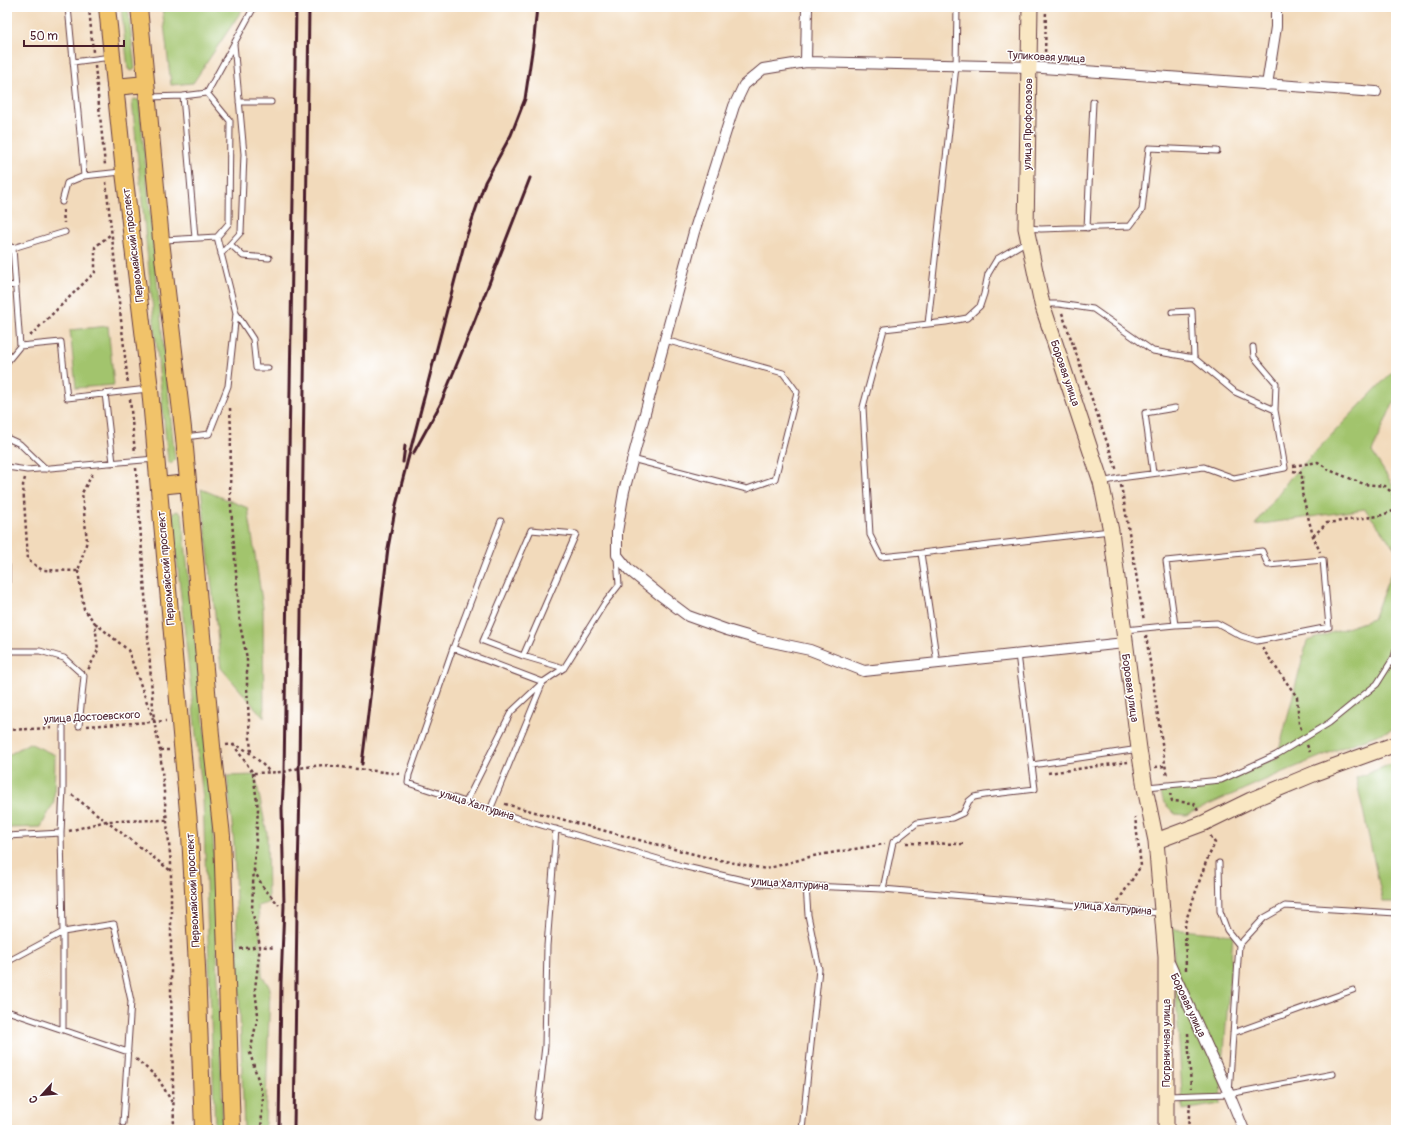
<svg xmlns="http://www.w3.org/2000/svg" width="1403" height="1137" viewBox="0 0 1403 1137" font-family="Pangolin,sans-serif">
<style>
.green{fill:#a2c46d;stroke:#76724c}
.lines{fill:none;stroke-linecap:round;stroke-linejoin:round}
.service-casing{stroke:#633b41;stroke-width:7}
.minor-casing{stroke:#633b41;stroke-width:12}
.secondary-casing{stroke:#633b41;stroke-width:17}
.primary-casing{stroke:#633b41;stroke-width:18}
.path{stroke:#633b41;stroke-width:2.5;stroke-dasharray:3 3;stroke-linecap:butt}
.service{stroke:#fff;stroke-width:5}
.minor{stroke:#fff;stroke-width:10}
.secondary{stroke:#f9e7c3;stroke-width:15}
.primary{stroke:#f1c36a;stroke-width:16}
.rail{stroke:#4a1f2b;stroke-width:3}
.labels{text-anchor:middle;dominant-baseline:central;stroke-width:3;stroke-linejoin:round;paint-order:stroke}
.street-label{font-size:11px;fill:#4a1f2b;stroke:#fff}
</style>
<rect width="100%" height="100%" fill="#fff"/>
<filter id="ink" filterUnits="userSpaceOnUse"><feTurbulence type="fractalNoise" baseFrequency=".025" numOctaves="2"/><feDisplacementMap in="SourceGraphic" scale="8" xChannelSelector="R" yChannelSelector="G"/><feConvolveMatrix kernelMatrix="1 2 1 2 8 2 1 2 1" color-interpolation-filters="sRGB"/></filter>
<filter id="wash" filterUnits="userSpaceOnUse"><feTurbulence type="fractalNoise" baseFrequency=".012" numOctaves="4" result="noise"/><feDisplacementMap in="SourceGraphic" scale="16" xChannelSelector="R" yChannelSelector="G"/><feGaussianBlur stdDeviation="0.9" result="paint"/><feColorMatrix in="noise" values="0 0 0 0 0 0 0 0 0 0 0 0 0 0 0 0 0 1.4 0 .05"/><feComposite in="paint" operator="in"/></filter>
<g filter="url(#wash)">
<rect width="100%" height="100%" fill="#f2dabb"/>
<path class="green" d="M121,7H128L135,69L132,71L128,69Z
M162,7H244L193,83L171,85Z
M134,99L139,100L175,460L171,464L168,461L132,101Z
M108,326L114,385L76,388L70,330Z
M1396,368V396L1372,452L1396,490V550L1365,509L1255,525L1290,478Z
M201,489L248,508L263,608L264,718L221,668Z
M177,511L182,514L212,801L223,1130H215L203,799L172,514Z
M1396,560V728L1341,748L1274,776L1186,815L1175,814L1164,803L1160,790L1203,787L1277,758L1307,641L1373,619Z
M29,743L55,755L54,802L41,827L9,828L7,819V756Z
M1396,762V902H1383L1356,778Z
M255,775L267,833L268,903L258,906L261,942L262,975L270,988L265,1130H244L234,844L227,776Z
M1172,929L1233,935L1220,1104L1183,1110Z"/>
</g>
<g filter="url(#ink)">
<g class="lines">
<defs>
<path id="service" d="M68,7L84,176
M73,62L111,57
M956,66L957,7
M183,96L195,238
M150,97L183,96L207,93L254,7
M239,102H271
M62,202L67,183L84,176L121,172
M1027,228L1041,229L1130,226L1142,210L1149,148L1217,151
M1087,228L1093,102
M164,240L217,237L229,223L230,121L207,93
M230,244L243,256L269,258
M7,245L13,248L65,232
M221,254L241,232L244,154L234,44
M7,285L16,286
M1045,304H1059L1093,309L1153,351L1194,358L1235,392L1275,410L1285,468L1234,478L1204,467L1120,478L1102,482
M1172,312L1192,311L1194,358
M236,313L253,339L256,368H268
M928,324L956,66
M20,346L61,342L67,398L148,389
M1253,347L1254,357L1276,383L1275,410
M7,362L20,346L13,248
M105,393L113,463
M185,437L209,434L228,386L236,313L217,237
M7,438L20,444L46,469
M632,459L747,489L775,479L797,392L783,373L665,340
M7,467L27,470L155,459
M1153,473L1145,413L1175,408
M501,521L453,648L409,775L408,783L490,810L682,866L760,884L883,889L1160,913
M921,553L881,557L870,535L863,407L884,329L946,322L967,318L980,306L984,294L988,274L997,259L1027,241
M7,566V589
M1125,630L1175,625L1217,623L1241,636L1257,641L1329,627L1323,560L1268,565L1262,551L1166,561L1175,625
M453,648L543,682L490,810
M7,651H40L64,658L84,676L79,726
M1018,654L1032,765
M523,656L576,534L531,530L483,641L523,656L564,668
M937,663L921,553L1110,531
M63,727V788L61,833L63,932L114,924L131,1001L123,1123
M1147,787L1221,780L1276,755L1329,723L1377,684L1394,657L1396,650
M466,802L511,712L543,682L564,668L604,604L619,585L617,557
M7,836L61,833
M1219,863L1220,911L1227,930L1239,945
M883,889L893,842L917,823L952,818L963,813L969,801L974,797L985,795L1035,789L1032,765L1139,749
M7,962L63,932V1030
M7,1011L128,1052
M1233,1033L1353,990
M1229,1094L1333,1074
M1167,1096L1229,1094L1239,945L1264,918L1285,906L1396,913
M537,1117L545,1046L547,946L556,829
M802,1130L819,969L808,915L806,886"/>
<path id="minor" d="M806,62L807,7
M1267,85L1276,27V7
M1124,643L864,671L810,650L758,639L727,630L688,616L660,595L629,570L617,555V532L624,491L694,232L734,106L744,85L763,69L806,62L1029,67L1376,92
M1168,960L1229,1094L1244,1130"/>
<path id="secondary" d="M1030,7L1026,228L1042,304L1101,482L1111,531L1139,749L1145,788L1156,841L1166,957V1130
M1156,841L1204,823L1251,800L1316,773L1396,744"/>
<path id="primary" d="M107,7L124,172L150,389L190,834L197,967L203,1130
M139,7L161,240L184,437L212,746L222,836L232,1130
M115,87L146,84
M159,486L188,483"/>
</defs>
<use href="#service" class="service-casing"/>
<use href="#minor" class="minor-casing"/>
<use href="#secondary" class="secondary-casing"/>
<use href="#primary" class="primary-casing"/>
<path class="path" d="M89,7L93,52
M1045,58L1046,7
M95,66L105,165
M106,182L128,384
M63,210L64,223
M1062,313L1117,471
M30,336L95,272V247L111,234
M130,399L135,453
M230,408L231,432L230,494L240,625L247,658V688L251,754
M1293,466L1318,462L1329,470L1364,484L1385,486L1393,494L1396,502
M136,468L154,721L160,750L171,864V991L174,1130
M1293,471L1302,473V493L1313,536L1320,552
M25,478L23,485L28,560L42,570L78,571L87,541L82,493L93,473
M1121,485L1144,621
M1313,536L1327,523L1379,516L1396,510
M78,571L84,609L95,623L98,650L88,670
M95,623L128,650L153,719
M1146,635L1167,777
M1262,648L1297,697L1299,724L1302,731
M87,726L166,721
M7,730L54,728
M233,744L253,773L284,772L299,768L323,765L401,774
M226,745C244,743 258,760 270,772
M1307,745L1310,752
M160,750H169
M1155,767L1165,766
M253,773L258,809L253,884L252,910L260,946L255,989L258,1015L250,1053L263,1096L261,1130
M1048,773L1128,762
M1170,793L1172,801L1194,803L1198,811
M72,795L171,871
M505,804L639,840L709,858L766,869L813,856L885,844
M69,831L106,821L167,820
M906,843L964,844
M254,870L263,887L279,905
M1118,901L1141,866L1135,817
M240,949L260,946L275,948
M1186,970L1185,923L1206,862L1215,843L1210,835
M1188,1033L1191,1088
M136,1059L158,1078L173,1104
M1188,1130L1190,1103"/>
<use href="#service" class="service"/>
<use href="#minor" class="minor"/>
<use href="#secondary" class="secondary"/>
<use href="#primary" class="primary"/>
<path class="rail" d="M413,454L440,405L471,330L530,178
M403,462L405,446
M362,764L388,548L396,505L465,241L485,182L511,135L525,99L534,38L537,7
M279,1130L281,982L284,906L282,808L284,772L296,7
M294,1130L297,911L300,791L299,768L309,7"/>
</g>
</g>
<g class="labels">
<g class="street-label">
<text transform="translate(1046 57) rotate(3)">Тупиковая улица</text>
<text transform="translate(1028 124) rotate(-89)">улица Профсоюзов</text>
<text transform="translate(133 245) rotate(-97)">Первомайский проспект</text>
<text transform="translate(1065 373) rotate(71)">Боровая улица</text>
<text transform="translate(166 568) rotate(-95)">Первомайский проспект</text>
<text transform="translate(1130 688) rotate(82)">Боровая улица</text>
<text transform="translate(92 717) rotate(-3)">улица Достоевского</text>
<text transform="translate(477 805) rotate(18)">улица Халтурина</text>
<text transform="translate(790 884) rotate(4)">улица Халтурина</text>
<text transform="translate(193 890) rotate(-93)">Первомайский проспект</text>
<text transform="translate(1113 908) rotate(5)">улица Халтурина</text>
<text transform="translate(1188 1005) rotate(65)">Боровая улица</text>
<text transform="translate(1166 1043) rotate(-90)">Пограничная улица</text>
</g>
</g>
<rect width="1403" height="1137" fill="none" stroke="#fff" stroke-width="24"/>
<g transform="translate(42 1095) rotate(243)" stroke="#ffffff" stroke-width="3" paint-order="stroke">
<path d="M0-3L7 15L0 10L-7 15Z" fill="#4a1f2b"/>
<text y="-6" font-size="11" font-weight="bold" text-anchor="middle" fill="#4a1f2b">С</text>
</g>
<path d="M24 40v6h100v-6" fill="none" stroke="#4a1f2b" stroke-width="2"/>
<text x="30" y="40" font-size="12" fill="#4a1f2b" stroke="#ffffff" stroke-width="3" paint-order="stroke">50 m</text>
</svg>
